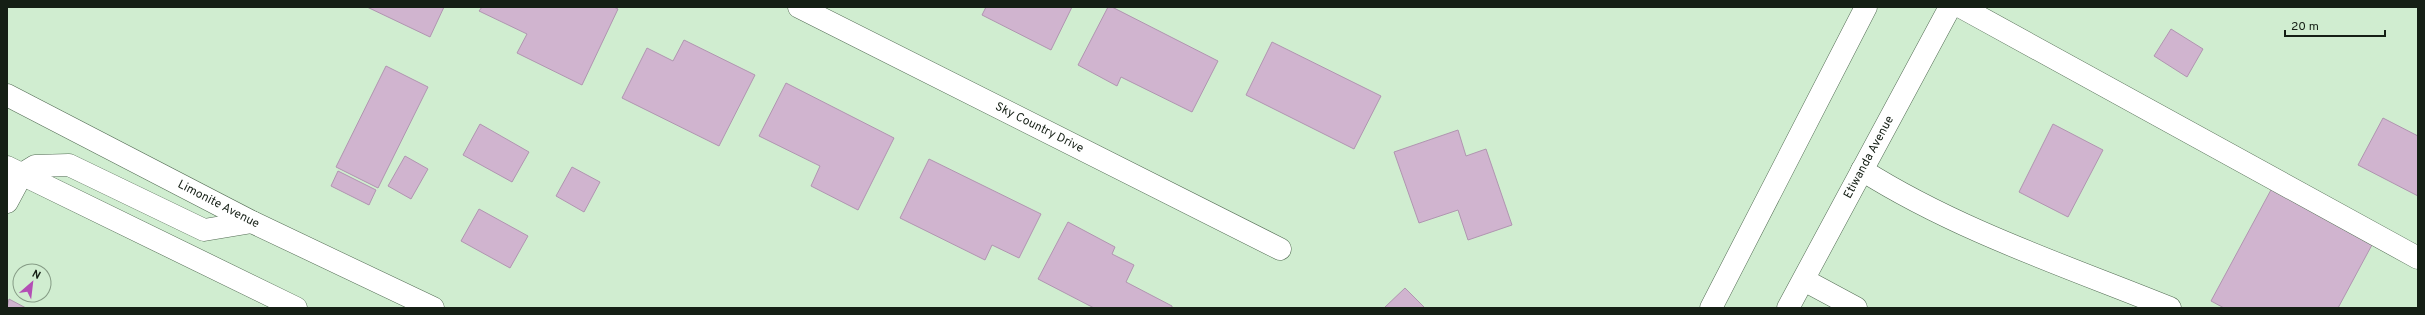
<svg xmlns="http://www.w3.org/2000/svg" width="2425" height="315" viewBox="0 0 2425 315" font-family="Overpass,sans-serif">
<style>
.building{fill:#d0b4cf;stroke:#b095b0}
.lines{fill:none;stroke-linecap:round;stroke-linejoin:round}
.minor-casing{stroke:#536c54;stroke-width:23}
.major-casing{stroke:#536c54;stroke-width:23}
.minor{stroke:#fff;stroke-width:22}
.major{stroke:#fff;stroke-width:22}
.labels{text-anchor:middle;dominant-baseline:central;stroke-width:3.5;stroke-linejoin:round;paint-order:stroke}
.street-label{font-size:12px;fill:#151f15;stroke:#d0edd0}
</style>
<rect width="100%" height="100%" fill="#d0edd0"/>
<path class="building" d="M367,7H444L430,37Z
M482,7H614L618,9L582,85L517,53L527,34L479,11Z
M986,7H1072L1051,50L982,15Z
M1108,7H1112L1218,61L1192,112L1121,77L1117,86L1078,65Z
M2171,29L2203,49L2187,77L2154,56Z
M684,40L755,75L719,146L622,98L647,48L673,61Z
M1272,42L1381,96L1354,149L1246,95Z
M386,66L428,87L378,188L336,167Z
M786,83L894,138L858,210L811,186L820,166L759,136Z
M2383,118L2418,136V196L2358,165Z
M480,124L529,152L512,182L463,155Z
M2053,124L2103,150L2068,217L2019,192Z
M1458,130L1466,156L1486,149L1512,225L1468,240L1458,210L1419,223L1394,152Z
M405,156L428,169L411,199L388,186Z
M929,159L1041,214L1019,258L992,245L985,260L900,218Z
M572,167L600,182L584,212L556,196Z
M338,171L376,190L369,205L331,186Z
M2272,188L2373,243L2338,308H2224L2211,301Z
M479,209L528,236L510,268L461,241Z
M1068,222L1115,247L1112,254L1134,265L1126,282L1172,306V308H1094L1038,279Z
M1405,288L1425,308H1384Z
M9,299L26,308H7Z"/>
<g class="lines">
<defs>
<g id="minor">
<path id="s1" d="M799,7L1280,249"/>
<path d="M1961,7L2418,258"/>
<path d="M1862,170C1957,230 2066,266 2170,308"/>
<path d="M7,202L22,174"/>
<path d="M1804,280L1856,308"/>
</g>
<g id="major">
<path id="s2" d="M7,95L252,222L433,308"/>
<path d="M7,167L296,308"/>
<path d="M22,174L35,166L69,165L204,230L252,222"/>
<path d="M1711,308L1866,7"/>
<path id="s3" d="M1788,308L1950,7"/>
</g>
</defs>
<use href="#minor" class="minor-casing"/>
<use href="#major" class="major-casing"/>
<use href="#minor" class="minor"/>
<use href="#major" class="major"/>
</g>
<g class="labels">
<g class="street-label">
<text stroke="none"><textPath href="#s1" startOffset="269">Sky Country Drive</textPath></text>
<text stroke="none"><textPath href="#s3" startOffset="171">Etiwanda Avenue</textPath></text>
<text stroke="none"><textPath href="#s2" startOffset="238">Limonite Avenue</textPath></text>
</g>
</g>
<rect width="2425" height="315" fill="none" stroke="#151f15" stroke-width="16"/>
<g transform="translate(32 283) rotate(28)"><circle r="19" fill="#d0edd0" stroke="#859b85"/>
<path d="M0-3L7 15L0 10L-7 15Z" fill="#b34fb5"/>
<text y="-6" font-size="11" font-weight="bold" text-anchor="middle" fill="#151f15">N</text>
</g>
<path d="M2285 30v6h100v-6" fill="none" stroke="#151f15" stroke-width="2"/>
<text x="2291" y="30" font-size="12" fill="#151f15" stroke="#d0edd0" stroke-width="3" paint-order="stroke">20 m</text>
</svg>
